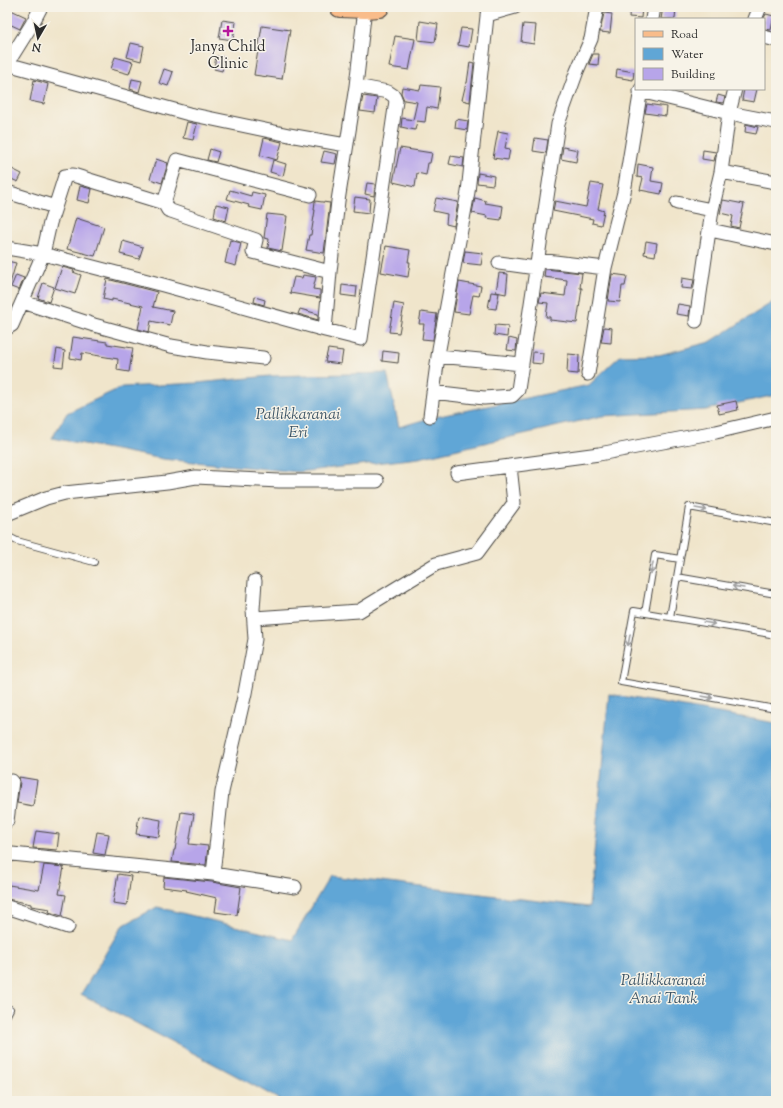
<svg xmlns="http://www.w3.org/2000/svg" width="783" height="1108" viewBox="0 0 783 1108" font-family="'Sorts Mill Goudy',serif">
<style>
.water{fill:#60a6d6;stroke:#466880}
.building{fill:#b7a5e9}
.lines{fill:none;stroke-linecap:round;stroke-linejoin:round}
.service-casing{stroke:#494743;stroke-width:8}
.minor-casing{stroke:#494743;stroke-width:15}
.primary-casing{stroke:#494743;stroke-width:22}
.service{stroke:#fff;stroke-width:6}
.minor{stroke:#fff;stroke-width:13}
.primary{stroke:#f9bc8a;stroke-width:20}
.oneway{stroke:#a0a0a0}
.poi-dot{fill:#b5179e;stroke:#f7f3e8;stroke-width:1.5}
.labels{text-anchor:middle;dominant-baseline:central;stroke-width:3;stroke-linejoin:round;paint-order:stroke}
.poi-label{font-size:15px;fill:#2b2b2b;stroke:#f7f3e8}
.water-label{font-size:16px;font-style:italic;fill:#3e5667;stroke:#f7f3e8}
</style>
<rect width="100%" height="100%" fill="#f7f3e8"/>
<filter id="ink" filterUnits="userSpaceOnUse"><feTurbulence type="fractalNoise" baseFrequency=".025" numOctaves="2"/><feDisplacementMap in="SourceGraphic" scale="8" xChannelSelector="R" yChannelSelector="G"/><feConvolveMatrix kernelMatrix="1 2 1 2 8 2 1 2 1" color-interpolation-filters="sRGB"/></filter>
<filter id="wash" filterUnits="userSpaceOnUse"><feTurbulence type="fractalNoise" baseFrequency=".012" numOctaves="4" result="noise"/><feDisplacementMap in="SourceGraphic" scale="16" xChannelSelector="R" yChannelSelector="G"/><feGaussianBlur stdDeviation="0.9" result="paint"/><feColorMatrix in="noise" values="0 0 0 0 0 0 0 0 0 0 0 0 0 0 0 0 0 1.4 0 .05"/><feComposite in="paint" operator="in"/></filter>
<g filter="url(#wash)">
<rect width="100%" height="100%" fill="#f0e5cb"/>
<path class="water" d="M776,300V395L706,410L602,416L419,458L298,472L163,459L52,438L67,413L122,387L197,383L270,376L387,373L399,427L430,418L589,385L620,356L659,355L710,342Z
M609,694L776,723V1101H282L233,1074L81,994L122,926L157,907L292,940L330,876L589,907Z"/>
<g id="blocks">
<path class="building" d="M630,7H642L641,18L629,17Z
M663,7H676L675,19H661Z
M11,10L26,17L20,29L7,23V19Z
M604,13L612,14L610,33L600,32Z
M766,14L774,16L771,30L764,29V18Z
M222,20L236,22L233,40L219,38Z
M420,21L438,24L435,42L418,40Z
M523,24L536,25L534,44L521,42Z
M262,26L290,30L282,79L254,75Z
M461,28L472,29L469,47L458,45Z
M395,36L415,39L409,70L389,67Z
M131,43L144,46L141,61L127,57Z
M593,54H599L598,65L589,64Z
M216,56L225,58L222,71L214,69Z
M115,57L133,62L129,74L111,69Z
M470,62L474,63L470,102L462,100L466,83H467Z
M164,69L173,72L168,86L159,83Z
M617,69L634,72L633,80L616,77Z
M132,79L142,81L139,92L130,89Z
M34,80L48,84L44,104L30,101Z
M421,85L440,87L437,109L427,107L425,122L417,121L415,130L401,127L402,118L413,120L417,102L404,100L401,93L402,87L420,90Z
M744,89H757L754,102L742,100Z
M718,95L725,97L723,103L716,102Z
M363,96L377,98L375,113L360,111Z
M647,104L667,107L666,116L645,113Z
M456,119L468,121L467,130L455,128Z
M187,122L197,124L193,140L183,138Z
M746,124L758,127L756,134L745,132Z
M498,131L508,133L505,148L510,149L508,160L493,158Z
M264,138L282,142L277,160L260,155Z
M535,138L548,140L546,153L533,151Z
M563,147L578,150L576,162L561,159Z
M400,148L432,153L430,163H428L426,175L417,173L415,187L393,182Z
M210,149L219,152L216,162L207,160Z
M703,150L716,152L714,161L702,159Z
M324,151L337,154L335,164L321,162Z
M451,156L464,158L463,167L449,164Z
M156,159L168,163L162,183L150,179Z
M273,160L286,164L283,176L270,172Z
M638,164L653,167L651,181L663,183L661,194L640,190L643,178L637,177Z
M10,168L22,174L18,182L7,177Z
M478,173L494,176L493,185L477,183Z
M367,183L375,184L374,196L365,194Z
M591,183L603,185L598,209L604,211L601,225L592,223L593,219L553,211L555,201L586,207Z
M80,186L92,189L89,203L77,200Z
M230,190L251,196L252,192L265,195L262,210L248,207L249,205L227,199Z
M355,197L370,199L369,213L353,211Z
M436,198L458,202L454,226L446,224L447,214L433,211Z
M475,198L486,201L485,203L503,206L501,220L486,218L487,216L472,213Z
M723,200L744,204L739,228L731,226L733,216L720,213Z
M315,201L330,203L324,253L306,250L309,235H311L315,210H314Z
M216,204L229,207L226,221L214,217Z
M267,214L287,216L282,251L268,248L269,239L264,238Z
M76,218L104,227L95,256L67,249Z
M230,240L241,243L236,266L225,263Z
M123,241L143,247L139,259L120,254Z
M646,241L657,243L655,256L644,254Z
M386,246L410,250L408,262H410L408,277L381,272Z
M465,251L483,253L481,265L463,263Z
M7,261L16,263L9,287H7Z
M62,267L74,270L73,272L81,275L75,294L55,288Z
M545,269L582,273L580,288H582L577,323L550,320V317H546L548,303L539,302L541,293L565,296L567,280L544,277Z
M499,273L508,274L506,294L496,292Z
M612,274L627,276L625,286H622L620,302L608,301Z
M16,275L24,278L19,290L11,287Z
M303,275L316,277L313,289L320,290V298L290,293L294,277L302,278Z
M682,278L694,280L692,289L681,288Z
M107,279L157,292L153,307L173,311L170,325L151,321L149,332L138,329L143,306L112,299V301L103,299Z
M459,282L481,286L479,296L473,295L469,314L454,312Z
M43,283L54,287L49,302L38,298Z
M342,285L357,287L356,297L341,295Z
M491,292L499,293L496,309L488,308Z
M255,297L265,300L264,305L254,302Z
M394,303L404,305L399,333L389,332Z
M678,304L690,306L689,316L676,314Z
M300,309L318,314V320L298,314Z
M421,312L437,314L433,340L422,339L424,324H419Z
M495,325L508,326L507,337L494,335Z
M604,327L612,328L611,343L601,342Z
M73,337L107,342V344L133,348L129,372L117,370L118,359L82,353L81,360L70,358Z
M509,338L517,340L516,351L507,350Z
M57,349L65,351L63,367L54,366Z
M328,349L343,351L341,364L325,362Z
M383,351L399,353L398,363L382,361Z
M533,352L543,353L542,364L532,363Z
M568,354L579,355L578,374L567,373Z
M736,401L738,410L719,414L717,405Z
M19,777L37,780L33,806L17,803L20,782Z
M181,812L194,814L189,844L208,846L206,865L172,862L174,850H175Z
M139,816L161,820L159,837L136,834Z
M36,831L59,834L57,850L33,848Z
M97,832L109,834L105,855L93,853Z
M44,865L64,867L59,894L66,895L62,916L49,912L50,909L31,906V904L7,899L9,885L39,890Z
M118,874L131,876L127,905L113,903Z
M164,877L212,882L241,887L237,915L215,912L217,898L186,891L187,890L163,887Z"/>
</g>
</g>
<g filter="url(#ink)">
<use href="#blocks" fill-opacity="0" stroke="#494743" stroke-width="1"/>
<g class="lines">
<defs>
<path id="service" d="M776,523L689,507L677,577L776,594
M7,536L17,541L94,562
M645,613L655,555L680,559
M670,617L677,577
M776,635L634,611L621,682L776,709
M7,1015L10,1009"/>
<path id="minor" d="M487,15L515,7
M652,19L654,7
M755,19L760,7
M764,37L776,40
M7,64L189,114L289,135L346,145
M7,64L32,24L41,7
M640,91L729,113L735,89
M721,172L776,182
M7,192L55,207
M164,203L168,210L256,240L253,252L330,272
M677,203L712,210
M710,230L776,244
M7,248L43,254L50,223L65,176L73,175L164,203L177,160L310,195
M538,260L605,268
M499,263L536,268
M23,302L94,325L171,346L207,352L263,358
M696,321L712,210L721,172L729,113L776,122
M7,328L12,325L43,254L163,285L325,330L330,272L338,201L356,86L365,8
M325,330L361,339L396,101L394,96L388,92L356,86
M438,356L522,364
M588,374L605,268L624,192L641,89
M433,392L484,398L512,396L518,390L558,124L577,71L591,39L597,7
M430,416L439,349L468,192L488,7
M457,473L599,454L716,432L776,418
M7,514L46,498L65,493L167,482L196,477L279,481H377
M254,618L359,611L436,564L477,553L514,503L510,466
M7,821L12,781
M7,857L12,854L213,874L295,887
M213,874L222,792L245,693L255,639L253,609L255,581
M7,907L68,927"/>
<path id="primary" d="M340,7L365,8L379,7"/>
</defs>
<use href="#service" class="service-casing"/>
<use href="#minor" class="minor-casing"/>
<use href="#primary" class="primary-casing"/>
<use href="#service" class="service"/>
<use href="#minor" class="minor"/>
<use href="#primary" class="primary"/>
</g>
<defs><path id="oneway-shaft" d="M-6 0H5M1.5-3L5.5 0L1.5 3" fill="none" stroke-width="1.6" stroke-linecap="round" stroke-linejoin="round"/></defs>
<g class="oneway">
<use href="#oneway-shaft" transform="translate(701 509) rotate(10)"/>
<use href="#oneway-shaft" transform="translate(652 568) rotate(100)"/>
<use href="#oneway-shaft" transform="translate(738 587) rotate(-170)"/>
<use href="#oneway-shaft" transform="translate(709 623) rotate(10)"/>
<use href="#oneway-shaft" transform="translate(629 640) rotate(101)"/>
<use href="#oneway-shaft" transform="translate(707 697) rotate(10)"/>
</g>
</g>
<path class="poi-dot" d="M226 25h4v4h4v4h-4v4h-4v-4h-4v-4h4z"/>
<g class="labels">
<g class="poi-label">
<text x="228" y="47">Janya Child<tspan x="228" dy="17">Clinic</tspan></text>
</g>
<g class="water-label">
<text x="298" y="415">Pallikkaranai<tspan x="298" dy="18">Eri</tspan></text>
<text x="663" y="981">Pallikkaranai<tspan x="663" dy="18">Anai Tank</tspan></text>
</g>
</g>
<rect width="783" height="1108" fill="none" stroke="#f7f3e8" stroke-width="24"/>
<rect x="635" y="18" width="130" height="72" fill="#f7f3e8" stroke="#a5a39c"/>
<rect x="643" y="31" width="20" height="6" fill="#f9bc8a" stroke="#a5a39c"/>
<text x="671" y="38" font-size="12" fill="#2b2b2b">Road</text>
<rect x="643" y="48" width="20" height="12" fill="#60a6d6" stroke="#a5a39c"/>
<text x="671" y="58" font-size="12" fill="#2b2b2b">Water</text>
<rect x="643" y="68" width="20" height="12" fill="#b7a5e9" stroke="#a5a39c"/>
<text x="671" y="78" font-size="12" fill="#2b2b2b">Building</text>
<g transform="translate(38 38) rotate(189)" stroke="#f7f3e8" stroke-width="3" paint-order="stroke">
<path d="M0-3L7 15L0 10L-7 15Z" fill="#2b2b2b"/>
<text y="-6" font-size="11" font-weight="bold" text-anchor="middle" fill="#2b2b2b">N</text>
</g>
</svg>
